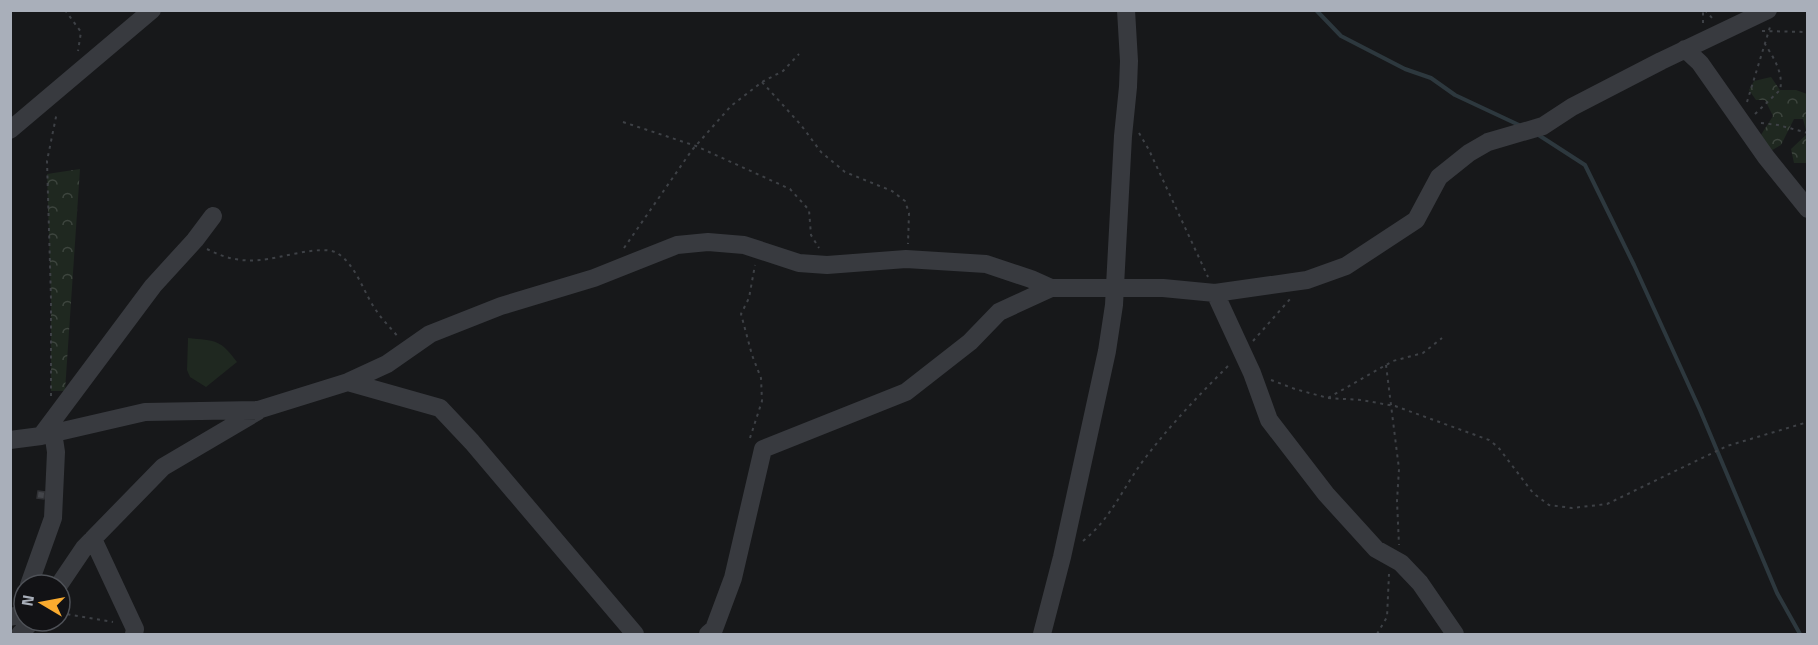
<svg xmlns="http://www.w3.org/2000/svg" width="1818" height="645" viewBox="0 0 1818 645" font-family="'Titillium Web',sans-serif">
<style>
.green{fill:#1f2820}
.forest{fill:url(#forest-crowns)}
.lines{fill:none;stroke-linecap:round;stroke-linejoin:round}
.stream{stroke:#2d383e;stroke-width:4}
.building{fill:#43454a;stroke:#313236;stroke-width:1.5}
.path{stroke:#3e4146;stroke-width:2;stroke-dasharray:3 4.5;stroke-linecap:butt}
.minor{stroke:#383a3f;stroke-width:18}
</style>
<defs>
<pattern id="forest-crowns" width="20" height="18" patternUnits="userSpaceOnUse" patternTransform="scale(1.5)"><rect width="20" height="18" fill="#1f2820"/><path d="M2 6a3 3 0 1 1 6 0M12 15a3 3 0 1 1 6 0" fill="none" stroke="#3d453e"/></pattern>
</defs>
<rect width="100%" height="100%" fill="#17181a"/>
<path class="green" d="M188,338C216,341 220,339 237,362L206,387L190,377L187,370Z"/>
<path class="forest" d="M1771,77L1780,90H1796L1807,94V163H1794L1791,149L1807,134L1803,119H1794L1781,145L1769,152L1759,138L1773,116L1765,100H1756L1749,90L1754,81Z
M80,169L65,391H51V299L47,174Z"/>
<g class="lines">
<path class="stream" d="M1316,10L1341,36L1405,69L1431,78L1455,95L1519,125
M1537,134L1585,165L1634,265L1700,410L1777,593L1800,634"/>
</g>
<path class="building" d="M38,491L45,492L44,499L37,498Z"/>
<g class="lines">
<path class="path" d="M65,10L81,32L78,51
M1705,10L1713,19
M1703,23V10
M1762,31L1808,32
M762,82L801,125L821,152L845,172L892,191L905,201L909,213L908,244
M1747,102L1770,27
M1755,114L1780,90C1784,73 1773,57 1765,44
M623,122L696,146L790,189L809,210L811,235L819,248
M1761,123L1778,125L1808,133
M1139,133L1149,150L1208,277
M624,248L692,150L731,106L762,82L783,71L799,54
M207,249C224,258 241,262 260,260C278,259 322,244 337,253C357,265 364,295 378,313C384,322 392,329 399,338
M1253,341L1291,298
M1386,365L1399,469L1397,501L1399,545
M1271,380L1295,389L1328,398L1393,361L1423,353L1442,338
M51,396V299L47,161L57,112
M1328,398L1361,400L1395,406L1489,440L1498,447L1533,493L1549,505L1572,508L1607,504L1727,446L1808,422
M750,438L762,401L761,378L752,355L741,314L749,298L755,265
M1083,541C1112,518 1124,485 1146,457C1172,423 1200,394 1230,364
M60,613L113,622
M1377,634L1387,617L1389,574"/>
<path class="minor" d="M1685,49L1700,63L1766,157L1808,209
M10,130L152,10
M1215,293L1252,373L1269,420L1326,494L1376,549L1401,563L1420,583L1455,634
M348,382L440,408L472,442L635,634
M41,436L153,286L195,240L213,216
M10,440L41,436L145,412L258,410L348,382L387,364L430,334L501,306L594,278L677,245L708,242L744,245L799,263L827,265L906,259L986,264L1031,279L1051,288H1163L1215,293L1307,280L1346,266L1416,220L1439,177L1469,153L1488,142L1543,126L1572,107L1661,61L1768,10
M93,539L135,629L134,634
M29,585L53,518L56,452L53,432
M59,585L84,548L163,467L258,411
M10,617L24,614
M20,634L32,621
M708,634L714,629L733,578L763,449L906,392L970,342L999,312L1051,288
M1042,634L1062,557L1107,351L1114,305L1123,136L1128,87L1129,61L1126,10"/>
</g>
<rect width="1818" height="645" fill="none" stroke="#a9afba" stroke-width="24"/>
<g transform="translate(42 603) rotate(280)"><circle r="28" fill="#121215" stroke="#4e5157" stroke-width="1.5"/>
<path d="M0-4.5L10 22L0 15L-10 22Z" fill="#faab2f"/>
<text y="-9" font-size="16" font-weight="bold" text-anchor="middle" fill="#a9afba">N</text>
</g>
</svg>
